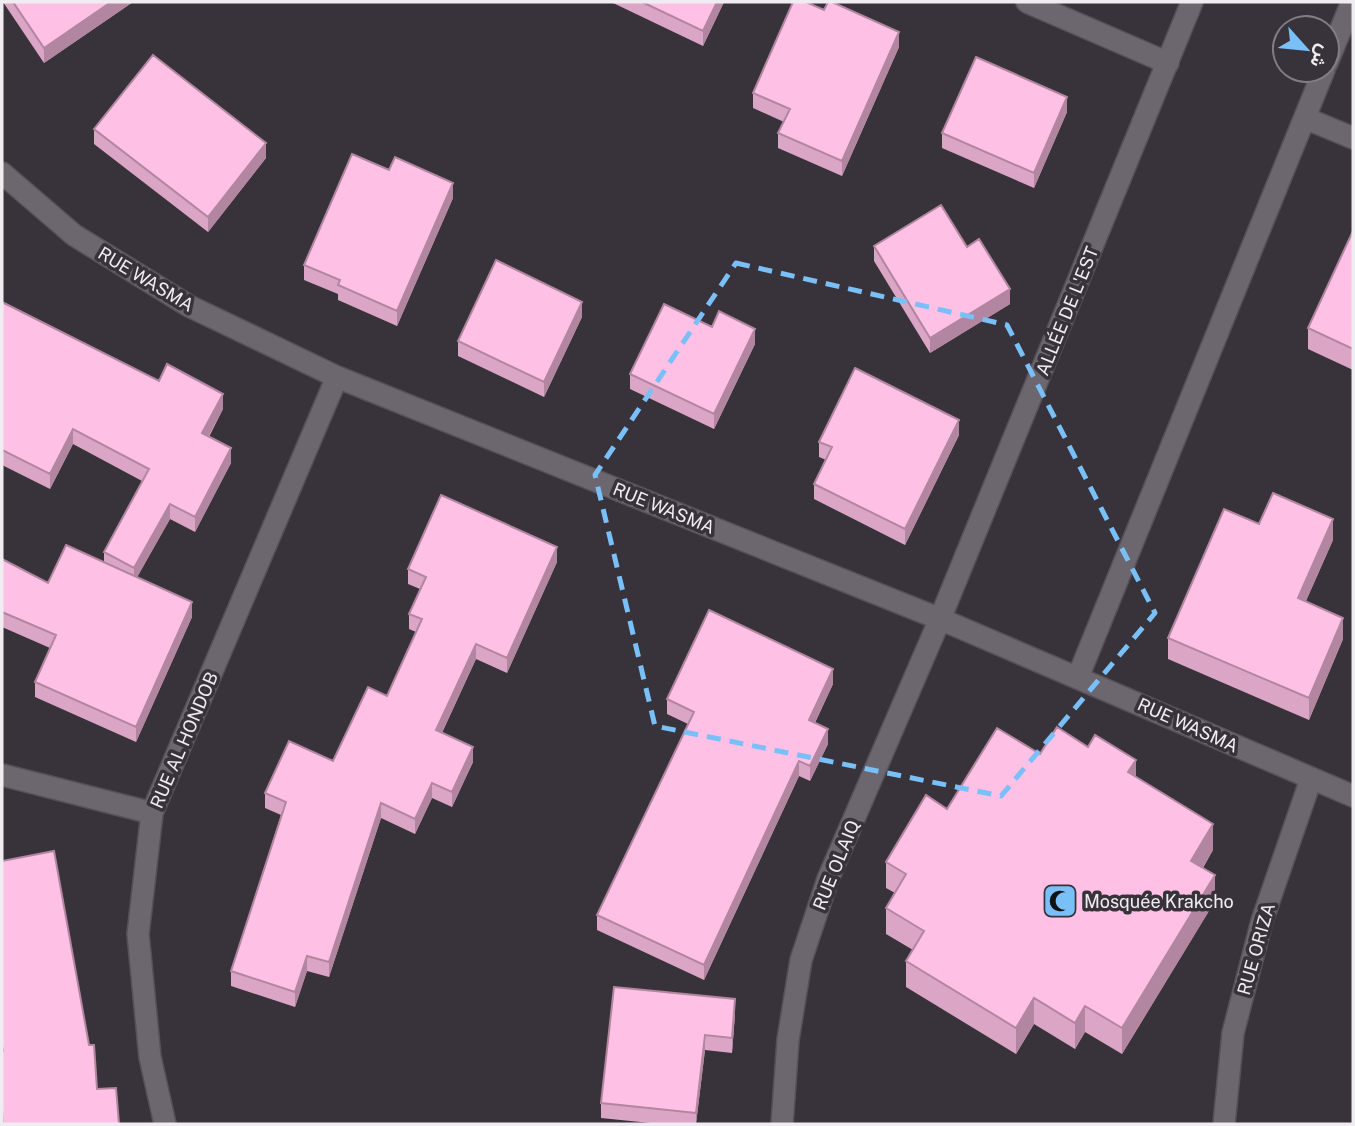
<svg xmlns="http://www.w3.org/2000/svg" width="1355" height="1126" viewBox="0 0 1355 1126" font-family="'Public Sans',Vazirmatn,sans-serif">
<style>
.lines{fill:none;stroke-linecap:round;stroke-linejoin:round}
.minor-casing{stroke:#555158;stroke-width:24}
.minor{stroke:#6c666f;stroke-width:21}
.wall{fill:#dba5c5}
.shaded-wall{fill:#b286a0}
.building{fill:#ffc0e5;stroke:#b286a0;stroke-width:2}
.marked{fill:none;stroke:#79bff8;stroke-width:5;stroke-dasharray:14 9;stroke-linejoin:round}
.labels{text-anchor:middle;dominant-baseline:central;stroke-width:7;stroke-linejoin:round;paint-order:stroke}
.street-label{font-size:18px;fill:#f0edf2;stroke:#38323a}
.poi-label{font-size:18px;fill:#f0edf2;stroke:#38323a;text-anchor:start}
</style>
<rect width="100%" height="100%" fill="#38323a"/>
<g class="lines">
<defs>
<path id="minor" d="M1027,2L1168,63
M1327,63L1352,2
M1305,118L1353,138
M2,173L74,235L189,306L337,377L940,619L1353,796
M1078,677L1324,70
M2,775L152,813
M165,1124L150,1057L138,934L152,813L337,377
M782,1124L788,1040L801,960L828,879L940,619L1192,2
M1224,1124L1233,1033L1262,921L1311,779"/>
</defs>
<use href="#minor" class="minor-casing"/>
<use href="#minor" class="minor"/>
</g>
<path class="wall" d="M3,2H133L44,63Z
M611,2H724L703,46Z
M899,47L842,176L778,148V133L784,122L753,108V93Z
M1067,112L1034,188L942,148V133Z
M94,129L266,158L208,232L94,144Z
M453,198L397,326L338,300V294L304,280V265Z
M1353,231V370L1308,349V328Z
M874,246L967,247L1010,304L930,353L874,261Z
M2,302L159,381L223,409L209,437L231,463L195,532L170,519L137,577L192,617L136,742L35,697V682L50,648L2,627V559L48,583L104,562V552L142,481L73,444L50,489L2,465Z
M582,317L544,397L458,356V341Z
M712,327L755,344L714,429L630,389V374Z
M959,435L905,545L814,499V484L826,460L819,457V442Z
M1259,524L1333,540L1306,601L1343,639L1309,720L1168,659V638Z
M557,562L507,673L476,659L442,733L473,762L452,807L432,798L415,834L381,818L329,977L307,971L295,1007L231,986V971L281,815L265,808V793L333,761L387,696L416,632L409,629V614L420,589L408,584V569Z
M833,684L815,723L828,744L810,781L799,776L704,980L597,930V915L688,724L667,714V699Z
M1040,754L1136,777L1213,850L1203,868L1215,901L1122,1054L1085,1032L1075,1049L1034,1024L1016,1054L906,987V961L913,950L886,934V908L895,893L886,888V862L947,809Z
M735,1014L732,1053L705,1050L696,1124H660L601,1118V1103Z"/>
<path class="shaded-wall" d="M111,2H133L44,63V48Z
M717,2H724L703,46V31Z
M899,32V47L842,176V161Z
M1067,97V112L1034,188V173Z
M266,143V158L208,232V217Z
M453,183V198L397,326V311Z
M1010,289V304L930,353V338Z
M582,302V317L544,397V382Z
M755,329V344L714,429V414Z
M223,394V409L202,448V433Z
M959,420V435L905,545V529Z
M73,429V444L50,489V474Z
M231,448V463L195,532V517Z
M170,504V519L134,583V568Z
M1333,519V540L1298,619V598Z
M557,547V562L507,673V658Z
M192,602V617L136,742V727Z
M1343,618V639L1309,720V698Z
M476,644V659L436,745V730Z
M833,669V684L809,735V720Z
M828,729V744L810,781V766Z
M473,747V762L452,807V792Z
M1136,760V786L1128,772Z
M799,761V776L704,980V965Z
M432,783V798L415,834V819Z
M381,803V818L329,977V962Z
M1213,824V850L1191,887V861Z
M1215,875V901L1122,1054V1028Z
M307,956V971L295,1007V992Z
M1034,998V1024L1016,1054V1028Z
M735,999V1014L732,1053V1038Z
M1085,1006V1032L1075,1049V1023Z
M705,1035V1050L696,1124V1113Z"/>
<path class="building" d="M13,2H111L44,48Z
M642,2H717L703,31Z
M793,2H806L824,10L828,2H832L899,32L842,161L778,133L790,109L753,93Z
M153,55L266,143L208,217L94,129Z
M976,57L1067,97L1034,173L942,133Z
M352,154L389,170L395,157L453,183L397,311L338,285L340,280L304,265Z
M941,205L967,247L979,239L1010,289L930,338L874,246Z
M1353,231V349L1308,328Z
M496,260L582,302L544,382L458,341Z
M2,302L159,381L167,364L223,394L202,433L231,448L195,517L170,504L134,568L104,552L149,469L73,429L50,474L2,450Z
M664,304L712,327L719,311L755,329L714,414L630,374Z
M855,368L959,420L905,529L814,484L832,447L819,442Z
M1273,493L1333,519L1298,598L1343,618L1309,698L1168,638L1224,509L1259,524Z
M441,495L557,547L507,658L476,644L436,730L473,747L452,792L432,783L415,819L381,803L329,962L307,956L295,992L231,971L286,802L265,793L289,741L333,761L368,687L387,696L422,619L409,614L426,577L408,569Z
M66,545L192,602L136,727L35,682L56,635L2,612V559L48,583Z
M709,610L833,669L809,720L828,729L810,766L799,761L704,965L597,915L694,712L667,699Z
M1057,727L1088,747L1095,735L1136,760L1128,772L1213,824L1191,861L1215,875L1122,1028L1085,1006L1075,1023L1034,998L1016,1028L906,961L924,931L886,908L906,874L886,862L926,795L947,809L997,728L1040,754Z
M54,851L89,1045H94L97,1089L116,1088L119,1124H3L2,1109V1052L3,1051L2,1046V861Z
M614,987L735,999L732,1038L705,1035L696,1113L601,1103Z"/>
<path class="marked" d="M736,263L1007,325L1155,613L1001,796L655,726L595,475Z"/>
<defs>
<symbol id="mosque-square" viewBox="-11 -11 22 22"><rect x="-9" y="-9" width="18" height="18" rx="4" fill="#79bff8" stroke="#38323a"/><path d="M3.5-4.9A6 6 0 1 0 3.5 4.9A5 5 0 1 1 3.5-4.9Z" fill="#111"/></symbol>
</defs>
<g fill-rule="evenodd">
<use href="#mosque-square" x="1041" y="882" width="38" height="38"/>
</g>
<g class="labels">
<g class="street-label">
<text transform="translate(146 279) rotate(31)">RUE WASMA</text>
<text transform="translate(1067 311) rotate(-68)">ALLÉE DE L'EST</text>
<text transform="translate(664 508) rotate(22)">RUE WASMA</text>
<text transform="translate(1188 725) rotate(24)">RUE WASMA</text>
<text transform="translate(184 740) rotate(-67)">RUE AL HONDOB</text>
<text transform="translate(836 865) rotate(-68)">RUE OLAIQ</text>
<text transform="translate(1256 949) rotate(-74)">RUE ORIZA</text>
</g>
<g class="poi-label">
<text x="1084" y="901">Mosquée Krakcho</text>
</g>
</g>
<rect width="1355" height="1126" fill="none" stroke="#f0edf2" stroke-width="7"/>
<g transform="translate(1306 49) rotate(117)"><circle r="33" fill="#38323a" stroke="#827d84" stroke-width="2"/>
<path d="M0-5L12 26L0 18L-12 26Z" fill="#79bff8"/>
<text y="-10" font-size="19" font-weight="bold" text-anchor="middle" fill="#f0edf2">ش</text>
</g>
</svg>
